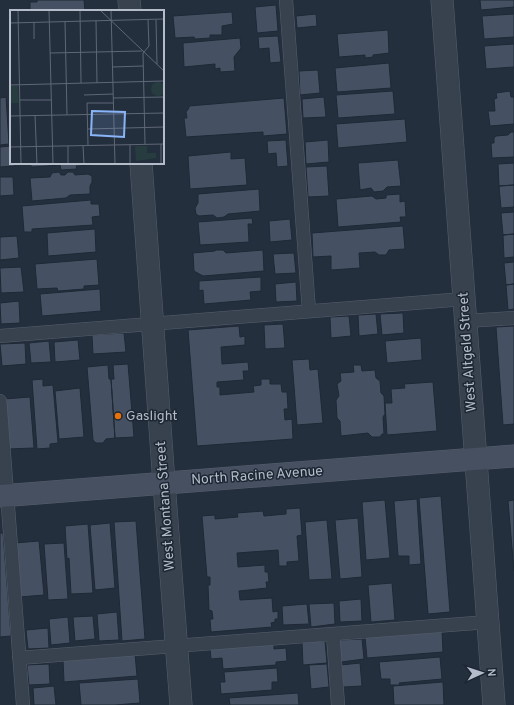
<svg xmlns="http://www.w3.org/2000/svg" width="514" height="705" viewBox="0 0 514 705" font-family="Overpass,sans-serif">
<style>
.building{fill:#455162;stroke:#1f2835}
.lines{fill:none;stroke-linecap:round;stroke-linejoin:round}
.lane-casing{stroke:#565f6c;stroke-width:14}
.street-casing{stroke:#565f6c;stroke-width:23}
.secondary-casing{stroke:#565f6c;stroke-width:23}
.lane{stroke:#38414e;stroke-width:13}
.street{stroke:#38414e;stroke-width:22}
.secondary{stroke:#465061;stroke-width:22}
.food-dot{fill:#e8710a;stroke:#1d2633;stroke-width:1.5}
.labels{text-anchor:middle;dominant-baseline:central;stroke-width:3;stroke-linejoin:round;paint-order:stroke}
.street-label{font-size:14px;fill:#b4bcc9;stroke:#1d2633}
.poi-label{font-size:14px;fill:#b4bcc9;stroke:#1d2633;text-anchor:start}
.inset-road{fill:none;stroke:#5e6776;stroke-width:1}
.view{fill:#8ab4f8;fill-opacity:0.15;stroke:#8ab4f8;stroke-width:2}
.inset-edge{fill:none;stroke:#b4bcc9;stroke-width:2}
</style>
<rect width="100%" height="100%" fill="#242f3e"/>
<path class="building" d="M37,0H84L85,11H30V2H37Z
M480,0H514V7L481,10Z
M276,5L278,31L257,33L255,7Z
M232,12L233,24L222,26V35H210V38L195,39L194,37L175,38L173,16Z
M316,14L317,26L297,28L296,16Z
M514,14V37L484,39L482,16Z
M388,30L389,53L373,55V57L365,58V55L339,57L337,34Z
M278,36L281,62L270,63L269,48L259,49L258,37Z
M240,38L241,48L234,57L235,71L220,72V68L215,69V64L184,67L183,43Z
M514,44V67L486,69L484,46Z
M389,63L391,88L337,92L335,68Z
M318,70L320,93L300,95L299,71Z
M393,91L395,114L338,118L336,95Z
M510,91L511,97H514V124L490,126L488,111H495L494,99L497,98L496,93Z
M6,97L9,144L0,145V98Z
M324,97L326,117L303,118L302,99Z
M284,98L287,134L263,136V132L186,137L184,118H187L186,112L189,108V106Z
M405,119L407,142L338,148L336,124Z
M511,132H514V157L492,158L491,143H494V138L496,136L508,135Z
M286,140L288,166L277,167L276,153L268,154L267,141Z
M328,140L329,162L306,164L305,142Z
M11,146V163H15V166L0,167V147Z
M231,152V159L245,158L247,185L190,189L188,156Z
M398,160L401,186L387,187L383,191L374,192L371,188L360,190L358,163Z
M29,163H92V165L76,166L77,169L61,170L60,165L32,167Z
M514,163V185L499,186L498,164Z
M327,166L329,196L308,197L306,167Z
M59,172L61,175H65L68,172H73L75,175L88,174L92,176V182L90,186V194L70,195L66,198L32,201L30,178L50,177L52,173Z
M0,177H13L14,195L0,196Z
M514,185V207L501,208L499,186Z
M259,189L260,211L228,214L224,217L217,218L213,215L199,216L196,214L195,208L198,203V194Z
M400,194V202L405,201L406,217H400L401,222L338,227L336,199L372,196L376,199L386,198V195Z
M91,200V204H99L100,216L92,217L93,225L32,229V232H24L22,206Z
M514,212V234L503,235L501,213Z
M252,218L253,224H248L249,242L200,245L198,222Z
M290,219L292,240L270,242L269,221Z
M403,226L405,249L389,250L386,255H379L375,252L359,253L360,268L331,270V256L313,257L312,233Z
M95,229L96,252L48,256L47,233Z
M514,234V257L504,258L503,235Z
M17,236L19,258L0,260V237Z
M216,250H223L226,253L263,250L264,271L203,276L194,271L193,253L215,251Z
M294,253L296,273L275,274L273,254Z
M97,259L99,285L84,286V289L58,291L57,288L37,289L35,264Z
M514,262V284L506,285L504,263Z
M21,267L24,292L1,293L0,268Z
M261,277V291L250,292L251,300L204,304L203,290L199,291V281Z
M296,282L297,301L276,302L275,284Z
M514,284V309L508,310L506,285Z
M100,289L101,311L42,316L40,294Z
M19,301L20,323L1,324L0,303Z
M403,313L404,333L382,335L380,314Z
M376,314L378,334L359,336L358,315Z
M349,316L351,336L331,338L330,317Z
M283,324L285,348L265,349L264,325Z
M239,326L240,337L245,336V345L221,347L222,364L248,362L249,371H243L244,380L217,382V387H220V395L254,392L253,386L261,385V379H270V384H281L282,392H287L288,409H284L285,420L292,419L293,439L197,446L188,330Z
M514,326V424L503,425L496,327Z
M124,333L126,352L93,354L92,335Z
M421,338L422,360L387,363L385,341Z
M78,340L80,360L55,362L54,342Z
M49,341L51,362L31,363L29,343Z
M25,343L26,364L2,366L0,344Z
M309,359L310,370L318,369L323,423L297,425L292,360Z
M128,364L134,437L115,438L111,379H114L113,365Z
M108,365L109,379H111L115,438L106,439L103,443H96L93,440L87,367Z
M353,365H361L362,371L375,370L376,378L380,381L381,393L384,396L385,414L383,417L384,434H382L380,437H372L368,433L341,436L340,421L337,418L336,400L339,396L337,384L341,381L340,373L354,372Z
M43,379V386L53,385L58,443L50,444V448L37,449L32,380Z
M433,382L437,431L387,435L385,403H392L391,389L405,388L404,384Z
M80,388L84,437L59,439L55,391Z
M30,397L34,448L8,449L4,399Z
M441,496L450,612L428,614L419,498Z
M417,499L421,564L409,565V556H398L394,501Z
M385,500L390,558L366,560L362,502Z
M514,500V571L508,501Z
M300,508L302,535L297,536L299,561L287,562V566H279L278,550L237,553L238,567L265,565V572H268L269,582H266L267,588L239,591L240,600L272,598L273,612L278,611V619H275V622L271,623L272,627L211,632L210,619H213L212,611L209,610L208,585H210V577H207L202,516L215,515V519L238,517L237,513L263,511L264,516L286,514V509Z
M358,518L362,577L340,579L335,520Z
M327,520L332,579L309,580L305,522Z
M136,521L145,639L122,641L114,522Z
M110,523L115,588L95,590L90,525Z
M88,524L93,593L71,594L69,558L67,559L65,526Z
M0,533H3L11,636L0,637Z
M39,541L44,595L19,597L15,543Z
M64,543L68,599L48,600L44,544Z
M392,583L395,620L371,622L368,585Z
M361,599L362,621L340,622L339,601Z
M334,603L335,624L311,627L309,604Z
M307,604L309,624L283,625L282,606Z
M117,612L119,640L99,641L97,614Z
M93,616L95,639L75,641L73,617Z
M68,617L70,643L51,645L49,619Z
M48,628L49,648L28,649L26,630Z
M442,631L443,652L367,658L365,637Z
M362,639L364,659L341,662L339,640Z
M325,641L327,663L303,665L302,642Z
M274,644V649L286,648L287,661L276,662V665L223,669L222,658L211,659L210,648Z
M135,654L137,676L64,682L63,659Z
M440,657L442,679L399,683L400,685H390V679H381L379,662Z
M360,663L362,686L343,687L341,665Z
M49,664L50,684L29,685L27,665Z
M327,664L329,687L311,689L309,665Z
M277,668L278,682H272V690L221,694L220,682H225L224,672Z
M138,679L140,703L115,705H81L79,683Z
M443,682L444,705H394L393,686Z
M54,686L56,705H34L33,688Z
M298,693L299,705H230L229,698Z"/>
<g class="lines">
<defs>
<path id="lane" d="M286,0L309,311
M465,321L514,318
M0,336L464,299
M0,401L23,705
M333,634L338,705
M19,658L488,622"/>
<path id="street" d="M129,0L130,11
M442,0L494,705
M141,163L164,483L181,705"/>
<path id="secondary" d="M0,496L514,456"/>
</defs>
<use href="#lane" class="lane-casing"/>
<use href="#street" class="street-casing"/>
<use href="#secondary" class="secondary-casing"/>
<use href="#lane" class="lane"/>
<use href="#street" class="street"/>
<use href="#secondary" class="secondary"/>
</g>
<circle class="food-dot" cx="118" cy="416" r="4"/>
<g class="labels">
<g class="street-label">
<text transform="translate(468 352) rotate(-94)">West Altgeld Street</text>
<text transform="translate(257 476) rotate(-4)">North Racine Avenue</text>
<text transform="translate(166 506) rotate(-94)">West Montana Street</text>
</g>
<g class="poi-label">
<text x="126" y="416">Gaslight</text>
</g>
</g>
<g transform="translate(10 10)">
<rect width="154" height="154" fill="#242f3e"/>
<path d="M141 79a7 7 0 1 1 14 0a7 7 0 1 1-14 0ZM0,76H8L9,93H0ZM125,136H137V143H146V148L126,151Z" fill="#263c3f"/>
<path class="inset-road" d="M8,0L11,154M39,0L43,154M70,0L71,73M90,0L154,61M101,0L105,154M146,10L147,54M86,11L87,73M24,12V29M55,12L57,105M0,13L154,9M40,43L132,41M102,57L133,56M0,75L154,71M74,85L103,84M103,88L154,87M10,90H41M25,105L27,154M0,106L154,103M78,119L154,117M135,134L133,43L139,36L138,10M151,134V154M78,135L77,93H103M120,135V154M58,136V154M73,136L74,154M0,137L154,134"/>
<path class="view" d="M82,101L115,102L114,127L81,125Z"/>
<rect width="154" height="154" class="inset-edge"/>
</g>
<g transform="translate(482 673) rotate(87)" stroke="#1d2633" stroke-width="3" paint-order="stroke">
<path d="M0-3L7 15L0 10L-7 15Z" fill="#b4bcc9"/>
<text y="-6" font-size="11" font-weight="bold" text-anchor="middle" fill="#b4bcc9">N</text>
</g>
</svg>
